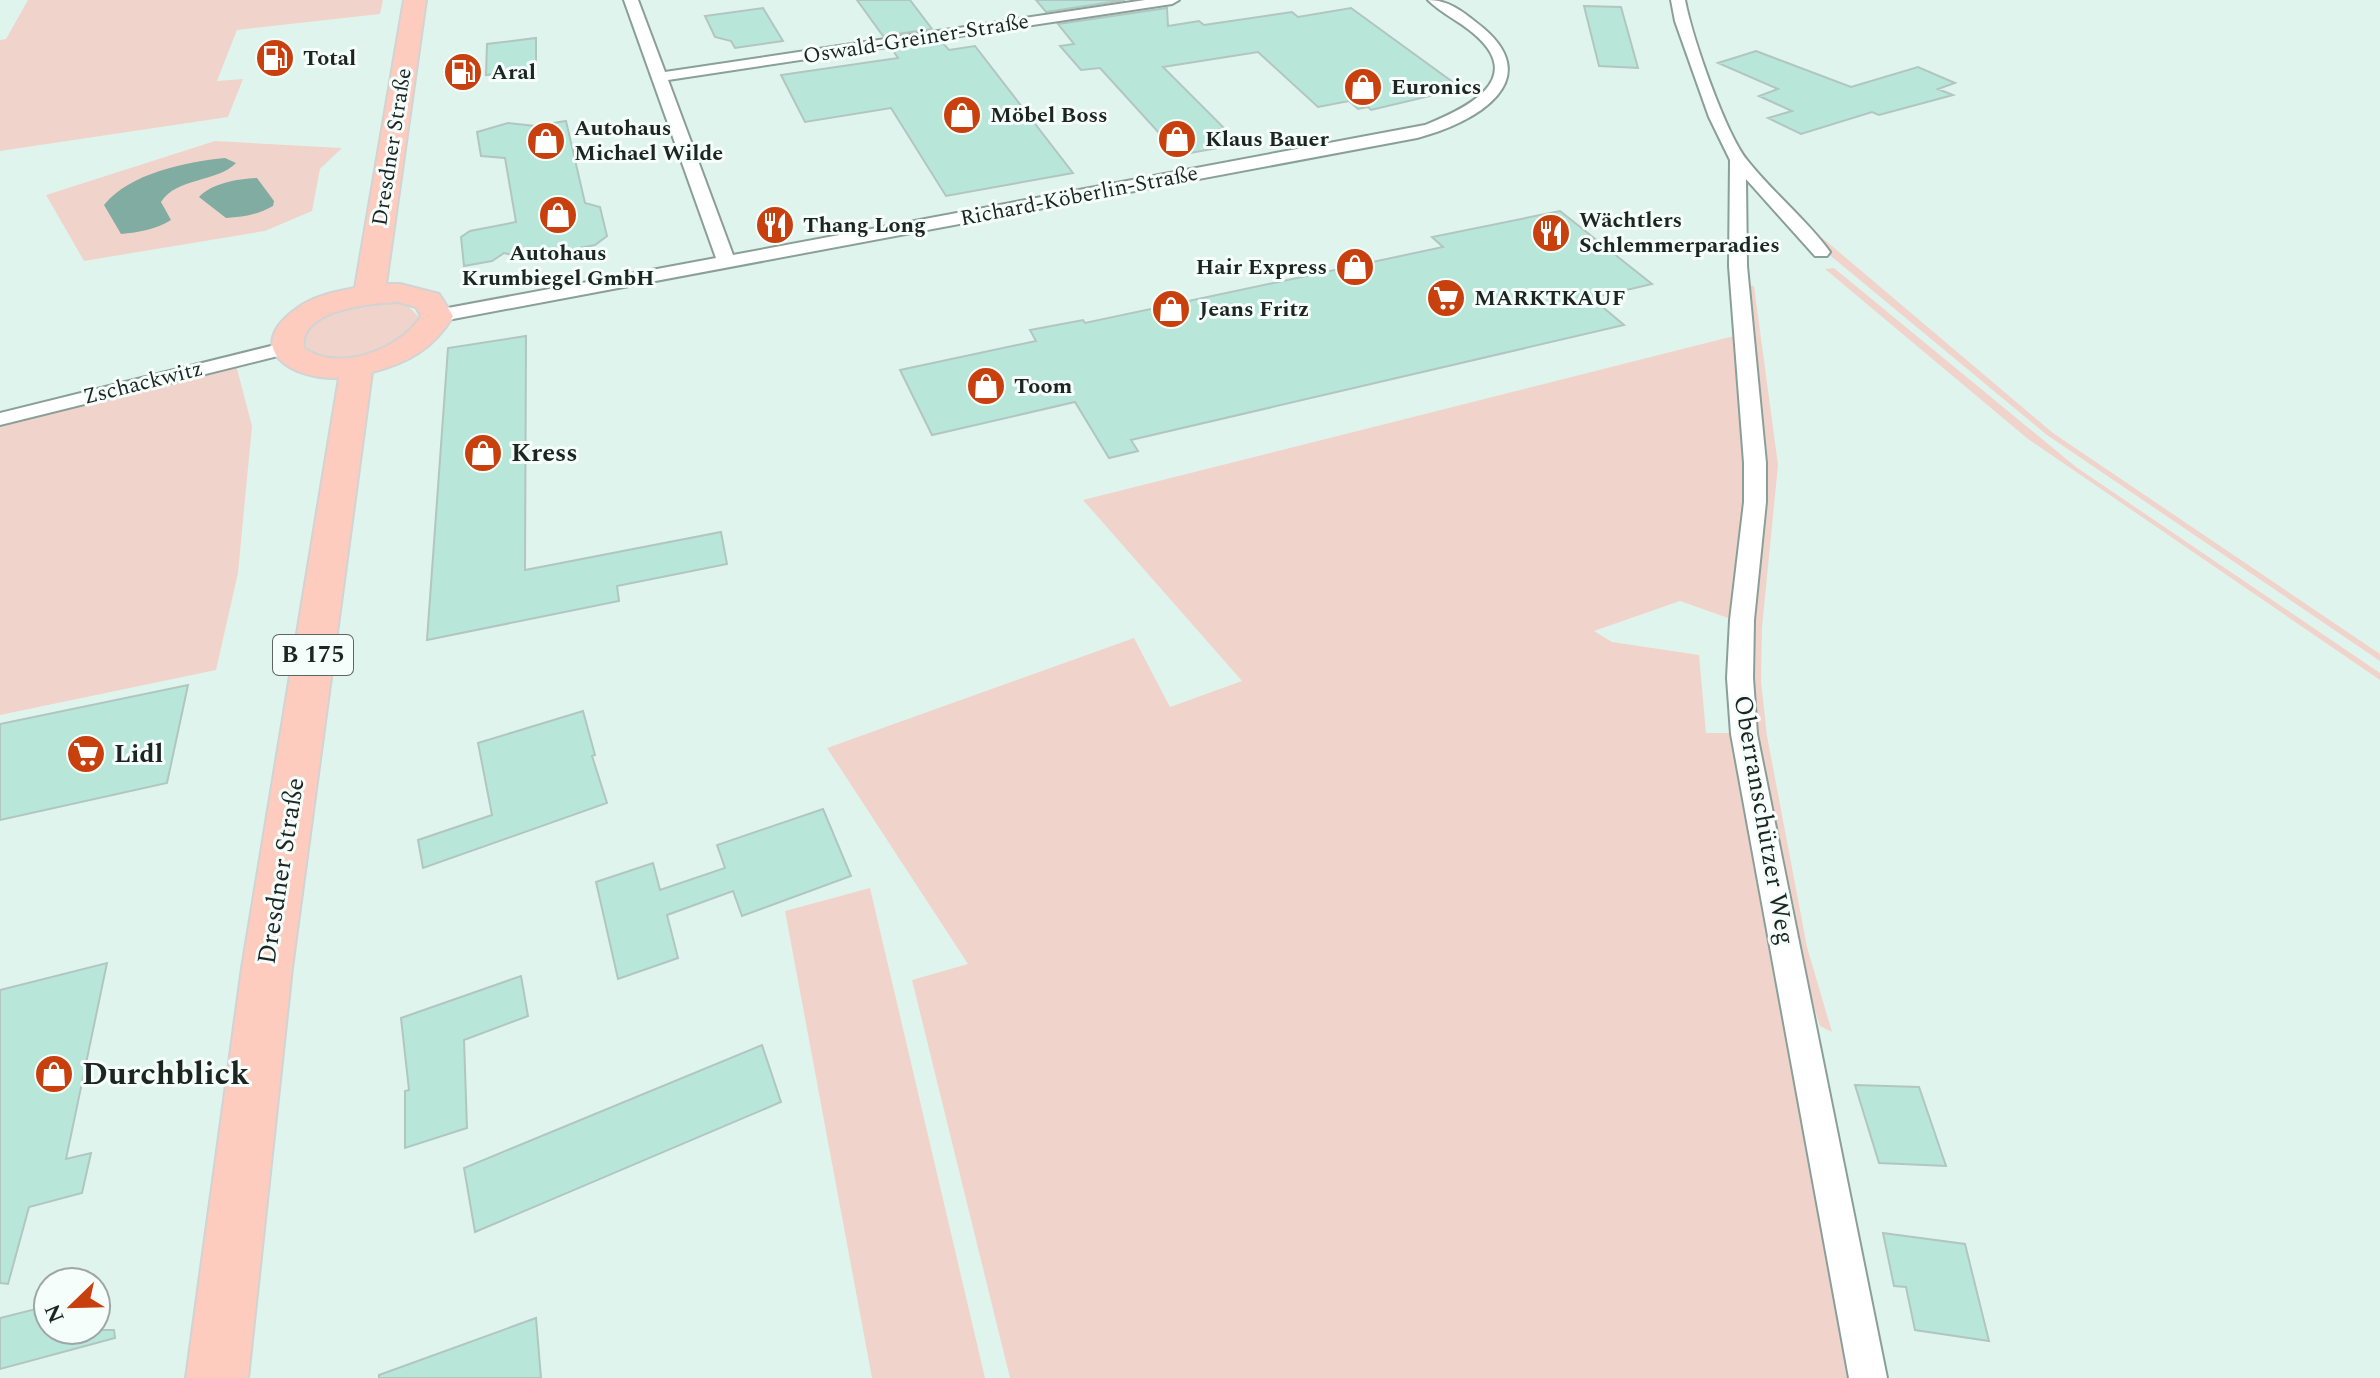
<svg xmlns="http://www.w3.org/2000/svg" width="2380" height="1378" viewBox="0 0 2380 1378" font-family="Spectral,serif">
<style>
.green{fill:#f0d4cb}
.water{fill:#80aca1}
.building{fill:#b8e6d9;stroke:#b2c6c0;stroke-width:2}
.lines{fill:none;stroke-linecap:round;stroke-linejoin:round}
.street-casing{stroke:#8b9f99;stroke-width:4}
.primary-casing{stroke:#d2d3d3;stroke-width:4}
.street{fill:#fff;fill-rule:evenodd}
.primary{fill:#fdccbe;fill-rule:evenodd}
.labels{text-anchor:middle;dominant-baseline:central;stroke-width:6;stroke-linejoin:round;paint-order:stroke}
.far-street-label{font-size:22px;fill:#1d2523;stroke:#f6fefc}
.far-poi-label{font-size:22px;font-weight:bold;fill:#1d2523;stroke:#f6fefc;text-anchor:start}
.shield{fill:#f6fefc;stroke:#5e6664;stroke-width:2}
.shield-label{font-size:24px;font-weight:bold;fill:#1d2523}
.poi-label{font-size:26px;font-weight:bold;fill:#1d2523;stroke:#f6fefc;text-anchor:start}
.street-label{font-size:26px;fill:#1d2523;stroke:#f6fefc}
.near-poi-label{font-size:32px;font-weight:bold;fill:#1d2523;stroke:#f6fefc;text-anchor:start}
</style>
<rect width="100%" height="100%" fill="#e0f4ee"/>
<path class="green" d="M28,0H383L380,14L237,30L217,81L243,79L228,117L0,151V40L6,39Z
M215,141L342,148L320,169L312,211L265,231L84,261L46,195Z
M1813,230L2053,433L2380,654V661L2047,435L1826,252L1805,231Z
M1834,268L2076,467L2380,673V680L2028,439L1825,269Z
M1746,285L1754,286L1778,465L1762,628L1761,681L1767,736L1807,947L1832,1032L1820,1026L1811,998L1804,990L1756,735L1752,678Z
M388,301L407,305L419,317C412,353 330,370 305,346C300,308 362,305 388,301Z
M1734,336L1749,500L1731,619L1680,601L1594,631L1612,642L1699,655L1706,733H1735L1853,1378H1010L912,980L968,964L827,748L1134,638L1170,707L1242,681L1083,500Z
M236,365L252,426L238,573L216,670L0,715V427Z
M870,888L985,1378H872L785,911Z"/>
<path class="water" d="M225,158L236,163C216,183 177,177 161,202L171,220C154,230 140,232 121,234L104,205C130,173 186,162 225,158Z
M257,178L274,201L273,206C257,215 243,217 226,218L199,197C212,183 238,179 257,178Z"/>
<path class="building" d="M857,0H910L932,29L883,36Z
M1036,0H1125L1046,12Z
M1584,6L1621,7L1638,68L1599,66Z
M763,8L783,41L735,48L731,41L715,37L705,16Z
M1167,8L1168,26L1199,21L1204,25L1292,12L1298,17L1351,8L1454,83L1425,88L1434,95L1371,110L1368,107L1358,109L1349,101L1318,107L1258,52L1163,67L1240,144L1179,155L1100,68L1081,70L1060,46L1074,44L1058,24Z
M536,38V69L486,75L487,44Z
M942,42L949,50L975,46L1073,173L946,196L891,108L805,122L781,75L898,58L892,49Z
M1756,51L1851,87L1918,67L1955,83L1938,89L1953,95L1879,115L1872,112L1801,134L1768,118L1792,111L1759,96L1778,89L1718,63Z
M566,121L585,203L600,207L607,236L595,245L526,258L504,253L492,261L464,266L461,237L470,231L516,222L505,158L481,156L477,132L508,123L535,126Z
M1560,211L1652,284L1592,298L1624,325L1131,440L1138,451L1109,458L1075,402L932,435L900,370L1036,341L1030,330L1083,320L1085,323L1443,247L1432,237Z
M526,336L525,570L721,532L727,564L617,586L619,601L427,640L448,348Z
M188,685L167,783L0,820V724Z
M583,711L595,755L592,756L607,803L423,868L418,840L492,815L478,743Z
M823,809L851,876L742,916L733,891L667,915L678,958L618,979L596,882L653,863L660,890L725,868L717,845Z
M107,963L66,1159L91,1153L82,1193L29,1207L8,1284L0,1283V990Z
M521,976L528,1016L464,1040L467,1128L405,1148V1091L409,1090L401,1018Z
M762,1045L781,1102L475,1232L464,1168Z
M1855,1085L1919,1087L1946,1166L1879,1163Z
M1883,1233L1965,1244L1989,1341L1915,1330L1906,1287L1894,1286Z
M48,1306V1330H114L115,1338L0,1369V1318Z
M536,1318L541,1378H379V1375Z"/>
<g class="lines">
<defs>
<path id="street" d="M624,0H638L665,72L1145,0H1179L1172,4L668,80L733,255L1425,125C1467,108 1528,79 1473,33C1459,21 1441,13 1428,0C1448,0 1462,11 1477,23C1551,79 1476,123 1417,138L437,322L430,320L427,316L430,312L437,310L716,258Z
M1671,0H1685C1692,37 1725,132 1747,160C1773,193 1806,219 1830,252L1827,256H1815L1746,179L1747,266L1766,463V502L1754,620L1753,678L1757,734L1887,1378H1849L1731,734L1727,678L1730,620L1744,502V463L1729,266L1730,160L1709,117L1675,21Z
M287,342L297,348L294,352L0,425V413Z"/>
<path id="primary" d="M404,0H426L386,284H400L439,294L453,316C434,348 408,363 372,372L292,968L248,1378H186L242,968L339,378C293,380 241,349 296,309C313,296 334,292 355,288ZM399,302L416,307L421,316C400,350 338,373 304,348C298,309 373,303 399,302Z"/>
</defs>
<use href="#street" class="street-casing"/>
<use href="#primary" class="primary-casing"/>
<use href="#street" class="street"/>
<use href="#primary" class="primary"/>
</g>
<defs>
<symbol id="fuel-disc" viewBox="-11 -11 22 22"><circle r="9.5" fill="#c8400d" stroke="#f6fefc"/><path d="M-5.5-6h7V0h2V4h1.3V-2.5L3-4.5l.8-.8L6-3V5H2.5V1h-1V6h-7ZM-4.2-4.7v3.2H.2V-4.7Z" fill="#fff"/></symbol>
<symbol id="shop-disc" viewBox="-11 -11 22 22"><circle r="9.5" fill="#c8400d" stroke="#f6fefc"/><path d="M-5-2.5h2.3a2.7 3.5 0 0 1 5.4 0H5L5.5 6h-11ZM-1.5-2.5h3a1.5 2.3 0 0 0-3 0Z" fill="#fff"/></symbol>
<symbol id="restaurant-disc" viewBox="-11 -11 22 22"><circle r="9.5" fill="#c8400d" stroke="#f6fefc"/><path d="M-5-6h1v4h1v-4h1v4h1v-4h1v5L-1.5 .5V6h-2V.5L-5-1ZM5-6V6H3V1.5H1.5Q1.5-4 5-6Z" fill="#fff"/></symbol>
<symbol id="supermarket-disc" viewBox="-11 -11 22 22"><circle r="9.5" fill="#c8400d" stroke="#f6fefc"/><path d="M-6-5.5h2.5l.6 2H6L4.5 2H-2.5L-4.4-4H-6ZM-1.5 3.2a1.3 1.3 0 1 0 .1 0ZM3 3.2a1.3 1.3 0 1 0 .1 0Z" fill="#fff"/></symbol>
</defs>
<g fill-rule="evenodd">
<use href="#fuel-disc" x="253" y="36" width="44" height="44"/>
<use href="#fuel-disc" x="441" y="50" width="44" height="44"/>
<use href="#shop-disc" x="1341" y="65" width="44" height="44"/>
<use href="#shop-disc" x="940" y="93" width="44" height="44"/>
<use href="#shop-disc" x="1155" y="117" width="44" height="44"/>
<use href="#shop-disc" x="524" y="119" width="44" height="44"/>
<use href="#shop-disc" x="536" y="193" width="44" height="44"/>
<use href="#restaurant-disc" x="753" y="203" width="44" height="44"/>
<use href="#restaurant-disc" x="1529" y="211" width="44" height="44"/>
<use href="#shop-disc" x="1333" y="245" width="44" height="44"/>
<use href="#supermarket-disc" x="1424" y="276" width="44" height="44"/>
<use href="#shop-disc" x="1149" y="287" width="44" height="44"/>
<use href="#shop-disc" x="964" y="364" width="44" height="44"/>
<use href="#shop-disc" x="461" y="431" width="44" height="44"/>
<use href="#supermarket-disc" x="64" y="732" width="44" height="44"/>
<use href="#shop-disc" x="32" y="1052" width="44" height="44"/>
</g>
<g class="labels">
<g class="far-street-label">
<text transform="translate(916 39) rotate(-9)">Oswald-Greiner-Straße</text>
<text transform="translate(392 147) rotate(-81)">Dresdner Straße</text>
<text transform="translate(1079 196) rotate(-11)">Richard-Köberlin-Straße</text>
<text transform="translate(143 383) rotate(-14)">Zschackwitz</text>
</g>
<g class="far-poi-label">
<text x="303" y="58">Total</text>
<text x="491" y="72">Aral</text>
<text x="1391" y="87">Euronics</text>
<text x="990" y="115">Möbel Boss</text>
<text x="574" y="128">Autohaus<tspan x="574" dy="25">Michael Wilde</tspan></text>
<text x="1205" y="139">Klaus Bauer</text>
<text x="1579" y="220">Wächtlers<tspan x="1579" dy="25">Schlemmerparadies</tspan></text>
<text x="803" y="225">Thang Long</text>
<text x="558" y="253" text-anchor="middle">Autohaus<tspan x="558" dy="25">Krumbiegel GmbH</tspan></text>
<text x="1327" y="267" text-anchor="end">Hair Express</text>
<text x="1474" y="298">MARKTKAUF</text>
<text x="1199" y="309">Jeans Fritz</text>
<text x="1014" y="386">Toom</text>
</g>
<rect class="shield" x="273" y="635" width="80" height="40" rx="6"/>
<g class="shield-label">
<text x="313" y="655">B 175</text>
</g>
<g class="poi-label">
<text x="511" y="453">Kress</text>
<text x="114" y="754">Lidl</text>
</g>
<g class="street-label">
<text transform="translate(1764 820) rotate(80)">Oberranschützer Weg</text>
<text transform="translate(281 871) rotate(-81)">Dresdner Straße</text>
</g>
<g class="near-poi-label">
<text x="82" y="1074">Durchblick</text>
</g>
</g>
<g transform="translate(72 1306) rotate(247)"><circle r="38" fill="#f6fefc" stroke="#9fa7a5" stroke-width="2"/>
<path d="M0-6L14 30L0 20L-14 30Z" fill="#c8400d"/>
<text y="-12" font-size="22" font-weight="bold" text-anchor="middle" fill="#1d2523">N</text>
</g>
</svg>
